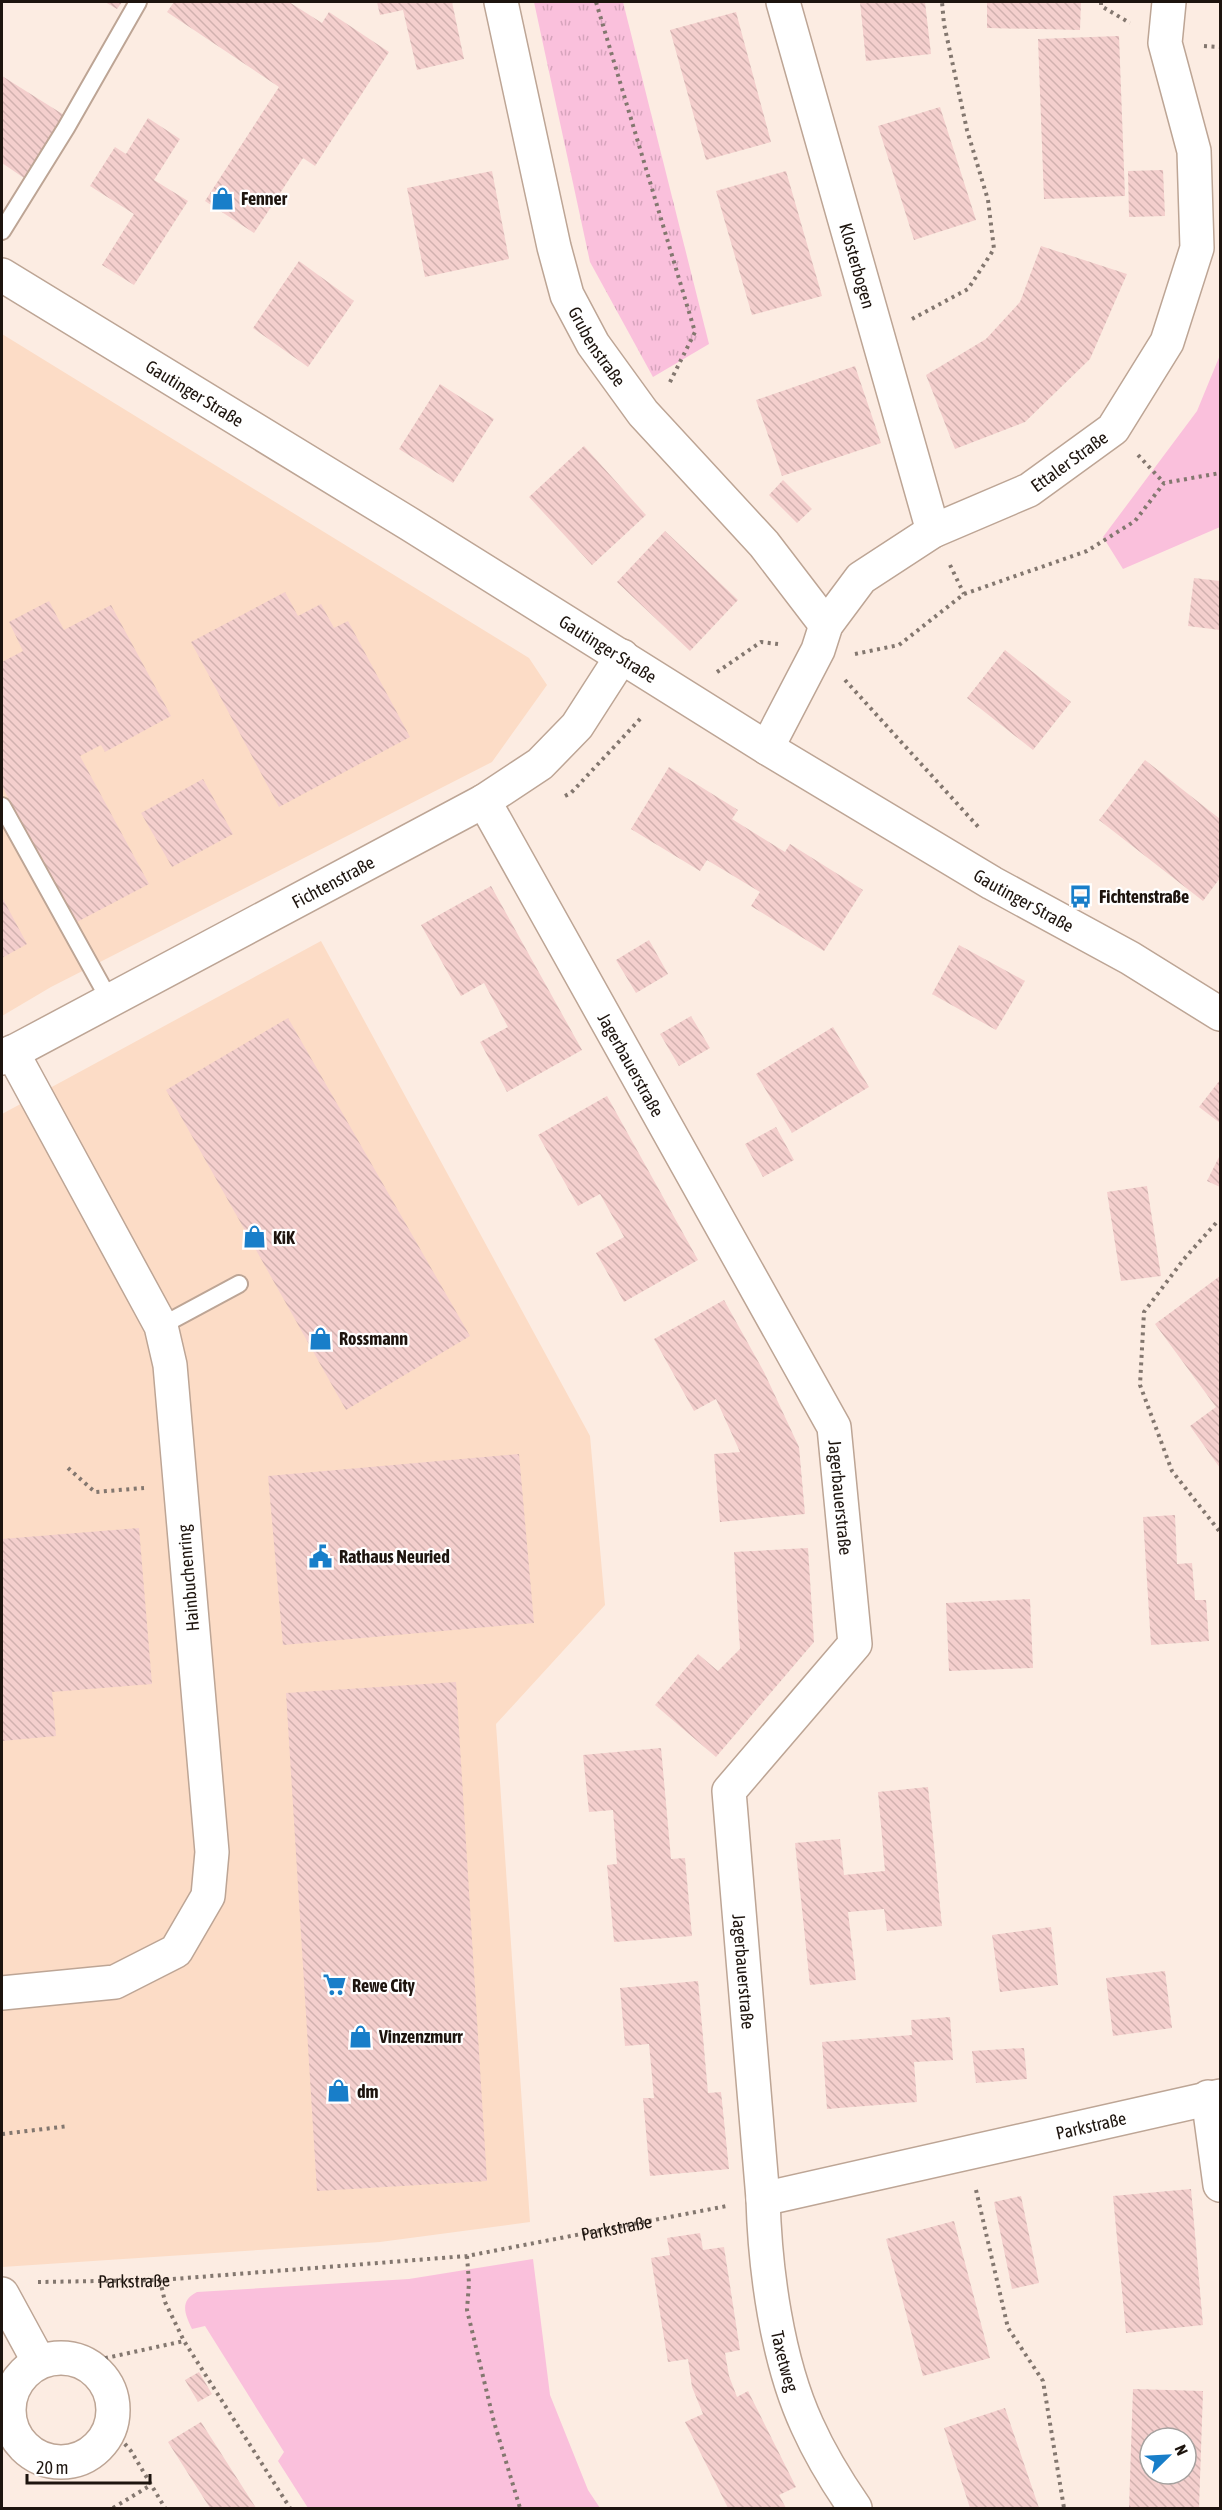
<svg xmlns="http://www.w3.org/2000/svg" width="1222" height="2510" viewBox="0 0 1222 2510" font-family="'Asap Condensed',sans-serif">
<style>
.built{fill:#fcdcc6}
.grass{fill:url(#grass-tufts)}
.green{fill:#fac0dc}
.building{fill:url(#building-back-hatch);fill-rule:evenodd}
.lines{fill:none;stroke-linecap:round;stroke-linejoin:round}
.lane-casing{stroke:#bda595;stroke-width:20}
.street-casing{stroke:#bda595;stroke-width:36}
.path{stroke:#83776f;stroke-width:4;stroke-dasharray:3 4.5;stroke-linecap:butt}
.lane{stroke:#fff;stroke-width:16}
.street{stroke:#fff;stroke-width:33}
.labels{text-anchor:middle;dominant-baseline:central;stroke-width:4.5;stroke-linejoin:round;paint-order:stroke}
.poi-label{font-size:18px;font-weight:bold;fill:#1d140e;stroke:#fff;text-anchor:start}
.street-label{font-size:18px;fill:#1d140e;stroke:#fff}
</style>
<defs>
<pattern id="grass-tufts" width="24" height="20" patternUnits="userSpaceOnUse" patternTransform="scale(1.5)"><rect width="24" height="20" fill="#fac0dc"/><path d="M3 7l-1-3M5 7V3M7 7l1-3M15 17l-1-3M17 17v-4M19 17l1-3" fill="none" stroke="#d6a4bc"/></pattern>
<pattern id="building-back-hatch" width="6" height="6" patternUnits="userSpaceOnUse" patternTransform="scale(1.5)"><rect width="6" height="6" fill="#f4cfcd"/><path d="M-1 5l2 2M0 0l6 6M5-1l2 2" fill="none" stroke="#d1b1af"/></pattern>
</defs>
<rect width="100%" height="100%" fill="#fcece2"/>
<path class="built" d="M2,334L529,658L547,685L492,762L51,987L2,1016Z
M321,941L590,1436L605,1605L496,1724L530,2222L380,2242L2,2267V1114Z"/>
<path class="grass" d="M534,2H623L709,344L653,377L590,262Z"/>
<path class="green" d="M1220,355V527L1123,569L1103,537L1197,411Z
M533,2259L550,2395L588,2490L600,2508H308L278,2461L284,2452L205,2326L192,2329C185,2314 179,2301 197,2292L409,2279Z"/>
<path class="building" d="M105,2H122L117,9Z
M174,2H289L322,23L329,12L389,52L315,166L303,158L254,233L205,201L279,87L167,12Z
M377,2H452L464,59L417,70L403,10L380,15Z
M860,2H925L931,54L866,61Z
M987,2H1081L1080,30L987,28Z
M736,12L771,142L706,160L670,30Z
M1119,36L1125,196L1044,199L1038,39Z
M2,76L64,115L24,178L2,163Z
M940,107L976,220L914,240L878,126Z
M148,118L180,139L154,180L188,201L134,285L102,265L134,214L90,186L115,147L126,154Z
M1163,170L1165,216L1129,217L1128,171Z
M492,171L509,259L425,277L407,188Z
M786,171L822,296L752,315L716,191Z
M1041,246L1127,274L1090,359L1025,422L955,449L926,375L986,339L1020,302Z
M299,261L354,301L308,367L253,328Z
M855,366L881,443L782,476L756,400Z
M440,384L494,419L453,483L399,449Z
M584,446L646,515L592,565L529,497Z
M783,480L812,509L797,523L769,495Z
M665,531L738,600L690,651L617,582Z
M1194,578L1220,581V630L1188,626Z
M285,592L298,616L321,604L334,628L348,621L410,737L279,807L191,642Z
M49,601L64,630L111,605L171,716L105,752L101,745L80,756L149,884L75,923L2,786V662L23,651L9,622Z
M1005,650L1071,702L1033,750L967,698Z
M1145,760L1220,819V878L1203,901L1099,820Z
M669,767L738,810L732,819L785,852L790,844L863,890L824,951L751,906L760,892L707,860L700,871L631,829Z
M203,779L233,834L172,867L141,813Z
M491,886L582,1050L507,1092L480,1042L508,1027L484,983L461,996L421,925Z
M2,897L27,944L2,958Z
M649,940L668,974L636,993L616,960Z
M959,945L1025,981L996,1030L932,994Z
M691,1016L710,1048L679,1066L660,1034Z
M288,1018L470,1336L346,1410L166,1090Z
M833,1027L869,1087L792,1133L756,1074Z
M1220,1080V1123L1199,1107Z
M607,1096L698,1260L624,1302L596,1253L624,1237L600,1194L578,1206L538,1135Z
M776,1127L794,1160L763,1177L745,1144Z
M1220,1155V1187L1207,1181Z
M1147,1186L1161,1276L1121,1281L1107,1192Z
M1220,1276V1468L1190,1426L1216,1407L1155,1324Z
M724,1300L764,1372L799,1447L805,1514L720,1522L714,1454L740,1452L716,1399L694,1411L654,1339Z
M519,1454L534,1623L283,1645L268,1476Z
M1175,1515L1177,1564L1192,1563L1195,1600H1206L1209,1641L1151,1645L1143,1517Z
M139,1528L152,1684L52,1692L56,1736L2,1741V1539Z
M808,1548L814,1642L716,1757L655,1705L698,1654L718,1671L740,1649L734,1552Z
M1030,1599L1033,1668L949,1671L946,1603Z
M456,1682L487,2181L317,2191L286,1693Z
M661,1748L671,1859L685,1858L692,1936L614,1942L607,1865L617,1864L613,1810L589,1812L583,1755Z
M928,1787L942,1926L887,1931L884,1909L848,1912L856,1980L810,1985L795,1843L840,1839L844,1875L885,1871L878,1792Z
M1051,1927L1058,1985L1000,1992L992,1935Z
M1165,1971L1172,2028L1113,2036L1106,1978Z
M698,1981L708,2093L721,2092L729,2169L650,2176L643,2098H654L649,2044L625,2046L620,1988Z
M950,2017L953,2060L914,2062L917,2102L827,2109L822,2042L912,2035L911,2020Z
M1024,2048L1027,2079L976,2083L972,2051Z
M1191,2189L1203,2325L1126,2333L1113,2196Z
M1021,2196L1039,2283L1012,2289L994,2202Z
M954,2221L990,2358L923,2376L886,2239Z
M700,2233L703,2250L724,2247L740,2350L725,2353L729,2376L737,2397L748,2391L796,2487L779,2495L786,2508H728L685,2422L703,2414L692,2387L688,2359L668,2362L651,2258L670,2255L667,2238Z
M199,2372L212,2394L198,2402L185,2380Z
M1133,2389L1203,2391L1199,2508H1129ZM1150,2438H1186V2474H1150Z
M1005,2408L1039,2508H970L944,2428Z
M201,2422L256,2508H210L168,2442Z"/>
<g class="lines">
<defs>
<path id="lane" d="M2,231L66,128L138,2
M2,806L109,999
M161,1326L239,1284"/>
<g id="street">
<path id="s2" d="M501,2L554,247L567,295L593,344L643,413L764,544L826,625"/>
<path id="s3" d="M783,2L933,531"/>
<path id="s4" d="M2,275L411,525L767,748L992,883L1130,958L1220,1014"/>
<path id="s5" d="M767,748L818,650L826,625L861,578L933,531L1029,490L1113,429L1167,342L1197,248L1194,151L1165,43L1169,2"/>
<path id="s6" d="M484,801L834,1427L855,1644L729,1791L763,2199C765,2270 777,2360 807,2425C820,2454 837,2482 855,2508"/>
<path id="s7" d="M2,1058L484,801L540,764L577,726L622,656"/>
<path d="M2,1993L115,1982L176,1951L208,1896L212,1852L170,1365L161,1326L12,1052"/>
<path d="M1208,2097L1220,2185"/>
<path id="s8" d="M763,2199L1220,2096"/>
<path d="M2,2294L39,2362"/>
<circle cx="61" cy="2410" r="52"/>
</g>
</defs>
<use href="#lane" class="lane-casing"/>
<use href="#street" class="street-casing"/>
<g class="path">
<path d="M596,2L695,332L669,384"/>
<path d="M1101,2V6L1130,23"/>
<path d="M1204,46L1220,47"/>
<path d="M912,319L968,289L994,249L988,200L967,130L944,24L942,2"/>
<path d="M1138,455L1164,483"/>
<path d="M950,565L964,594"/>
<path d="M855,654L899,645L964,594L1087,551L1135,521L1164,483L1220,473"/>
<path d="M717,672L761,642L778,644"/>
<path d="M845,680L981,830"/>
<path d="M565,796L571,793L641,718H644"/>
<path d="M1216,1223L1184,1259L1144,1312L1140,1385L1172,1471L1220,1532"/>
<path d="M68,1468L95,1492L144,1488"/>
<path d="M2,2134L69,2126"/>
<path d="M976,2190L1008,2328L1043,2381L1064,2508"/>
<path d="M467,2256L469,2283L467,2310L494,2422L520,2508"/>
<path d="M160,2280L165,2302L184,2341L290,2508"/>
<path id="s1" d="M38,2282L160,2280L467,2256L727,2206"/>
<path d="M83,2363L184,2341"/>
<path d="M110,2427L131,2451L165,2508"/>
<path d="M113,2508L151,2485"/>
</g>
<use href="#lane" class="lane"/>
<use href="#street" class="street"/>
</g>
<defs>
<symbol id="shop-bare" viewBox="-9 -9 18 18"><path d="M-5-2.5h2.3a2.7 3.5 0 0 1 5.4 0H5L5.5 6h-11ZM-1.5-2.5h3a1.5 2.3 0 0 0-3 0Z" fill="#187ec9" stroke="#fff" stroke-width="2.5" paint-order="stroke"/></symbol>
<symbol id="bus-bare" viewBox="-9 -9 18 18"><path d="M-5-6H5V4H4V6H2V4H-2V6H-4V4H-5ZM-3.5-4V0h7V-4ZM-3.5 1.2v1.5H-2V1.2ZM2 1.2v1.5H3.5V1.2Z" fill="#187ec9" stroke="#fff" stroke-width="2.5" paint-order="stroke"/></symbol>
<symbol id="civic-bare" viewBox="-9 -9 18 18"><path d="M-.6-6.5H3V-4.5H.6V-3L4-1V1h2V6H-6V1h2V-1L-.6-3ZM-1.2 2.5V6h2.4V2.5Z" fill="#187ec9" stroke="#fff" stroke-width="2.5" paint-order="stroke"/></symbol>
<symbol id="supermarket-bare" viewBox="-9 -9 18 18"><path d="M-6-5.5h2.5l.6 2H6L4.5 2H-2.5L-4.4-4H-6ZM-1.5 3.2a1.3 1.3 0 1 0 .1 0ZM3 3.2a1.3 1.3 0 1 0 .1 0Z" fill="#187ec9" stroke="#fff" stroke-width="2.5" paint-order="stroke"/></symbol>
</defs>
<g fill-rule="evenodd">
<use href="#shop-bare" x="206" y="182" width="33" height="33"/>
<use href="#bus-bare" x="1064" y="880" width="33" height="33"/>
<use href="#shop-bare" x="238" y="1220" width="33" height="33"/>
<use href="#shop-bare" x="304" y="1322" width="33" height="33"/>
<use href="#civic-bare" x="304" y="1540" width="33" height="33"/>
<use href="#supermarket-bare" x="318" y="1968" width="33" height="33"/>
<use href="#shop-bare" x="344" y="2020" width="33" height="33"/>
<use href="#shop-bare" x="322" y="2074" width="33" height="33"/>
</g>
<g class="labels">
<g class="poi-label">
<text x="241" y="198">Fenner</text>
<text x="1099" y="896">Fichtenstraße</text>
<text x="273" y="1237">KiK</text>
<text x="339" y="1338">Rossmann</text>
<text x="339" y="1556">Rathaus Neuried</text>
<text x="352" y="1985">Rewe City</text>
<text x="379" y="2036">Vinzenzmurr</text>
<text x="357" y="2091">dm</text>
</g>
<g class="street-label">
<text stroke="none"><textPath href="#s3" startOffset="274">Klosterbogen</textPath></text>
<text stroke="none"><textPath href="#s2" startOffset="360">Grubenstraße</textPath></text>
<text stroke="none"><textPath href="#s4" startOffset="226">Gautinger Straße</textPath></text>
<text stroke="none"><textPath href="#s5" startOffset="435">Ettaler Straße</textPath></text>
<text stroke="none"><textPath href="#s4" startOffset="712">Gautinger Straße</textPath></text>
<text stroke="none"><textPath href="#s7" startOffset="375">Fichtenstraße</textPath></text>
<text stroke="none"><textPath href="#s4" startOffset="1198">Gautinger Straße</textPath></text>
<text stroke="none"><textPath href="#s6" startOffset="302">Jagerbauerstraße</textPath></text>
<text stroke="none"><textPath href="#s6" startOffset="788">Jagerbauerstraße</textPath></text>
<text transform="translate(188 1578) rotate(-95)">Hainbuchenring</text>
<text stroke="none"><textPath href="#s6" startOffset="1310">Jagerbauerstraße</textPath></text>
<text stroke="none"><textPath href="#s8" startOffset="336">Parkstraße</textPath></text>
<text stroke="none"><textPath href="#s1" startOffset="582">Parkstraße</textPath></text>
<text stroke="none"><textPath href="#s1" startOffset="96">Parkstraße</textPath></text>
<text stroke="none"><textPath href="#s6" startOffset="1702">Taxetweg</textPath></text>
</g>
</g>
<rect width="1222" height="2510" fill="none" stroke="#1d140e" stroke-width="6"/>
<g transform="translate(1168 2456) rotate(66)"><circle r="28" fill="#ffffff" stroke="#a5a19f" stroke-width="1.5"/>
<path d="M0-4.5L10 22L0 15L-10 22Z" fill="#187ec9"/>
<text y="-9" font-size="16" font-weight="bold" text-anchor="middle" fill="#1d140e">N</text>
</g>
<path d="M27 2474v9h123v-9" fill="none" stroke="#1d140e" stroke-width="3"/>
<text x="36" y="2474" font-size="18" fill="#1d140e" stroke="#ffffff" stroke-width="4.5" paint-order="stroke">20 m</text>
</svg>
